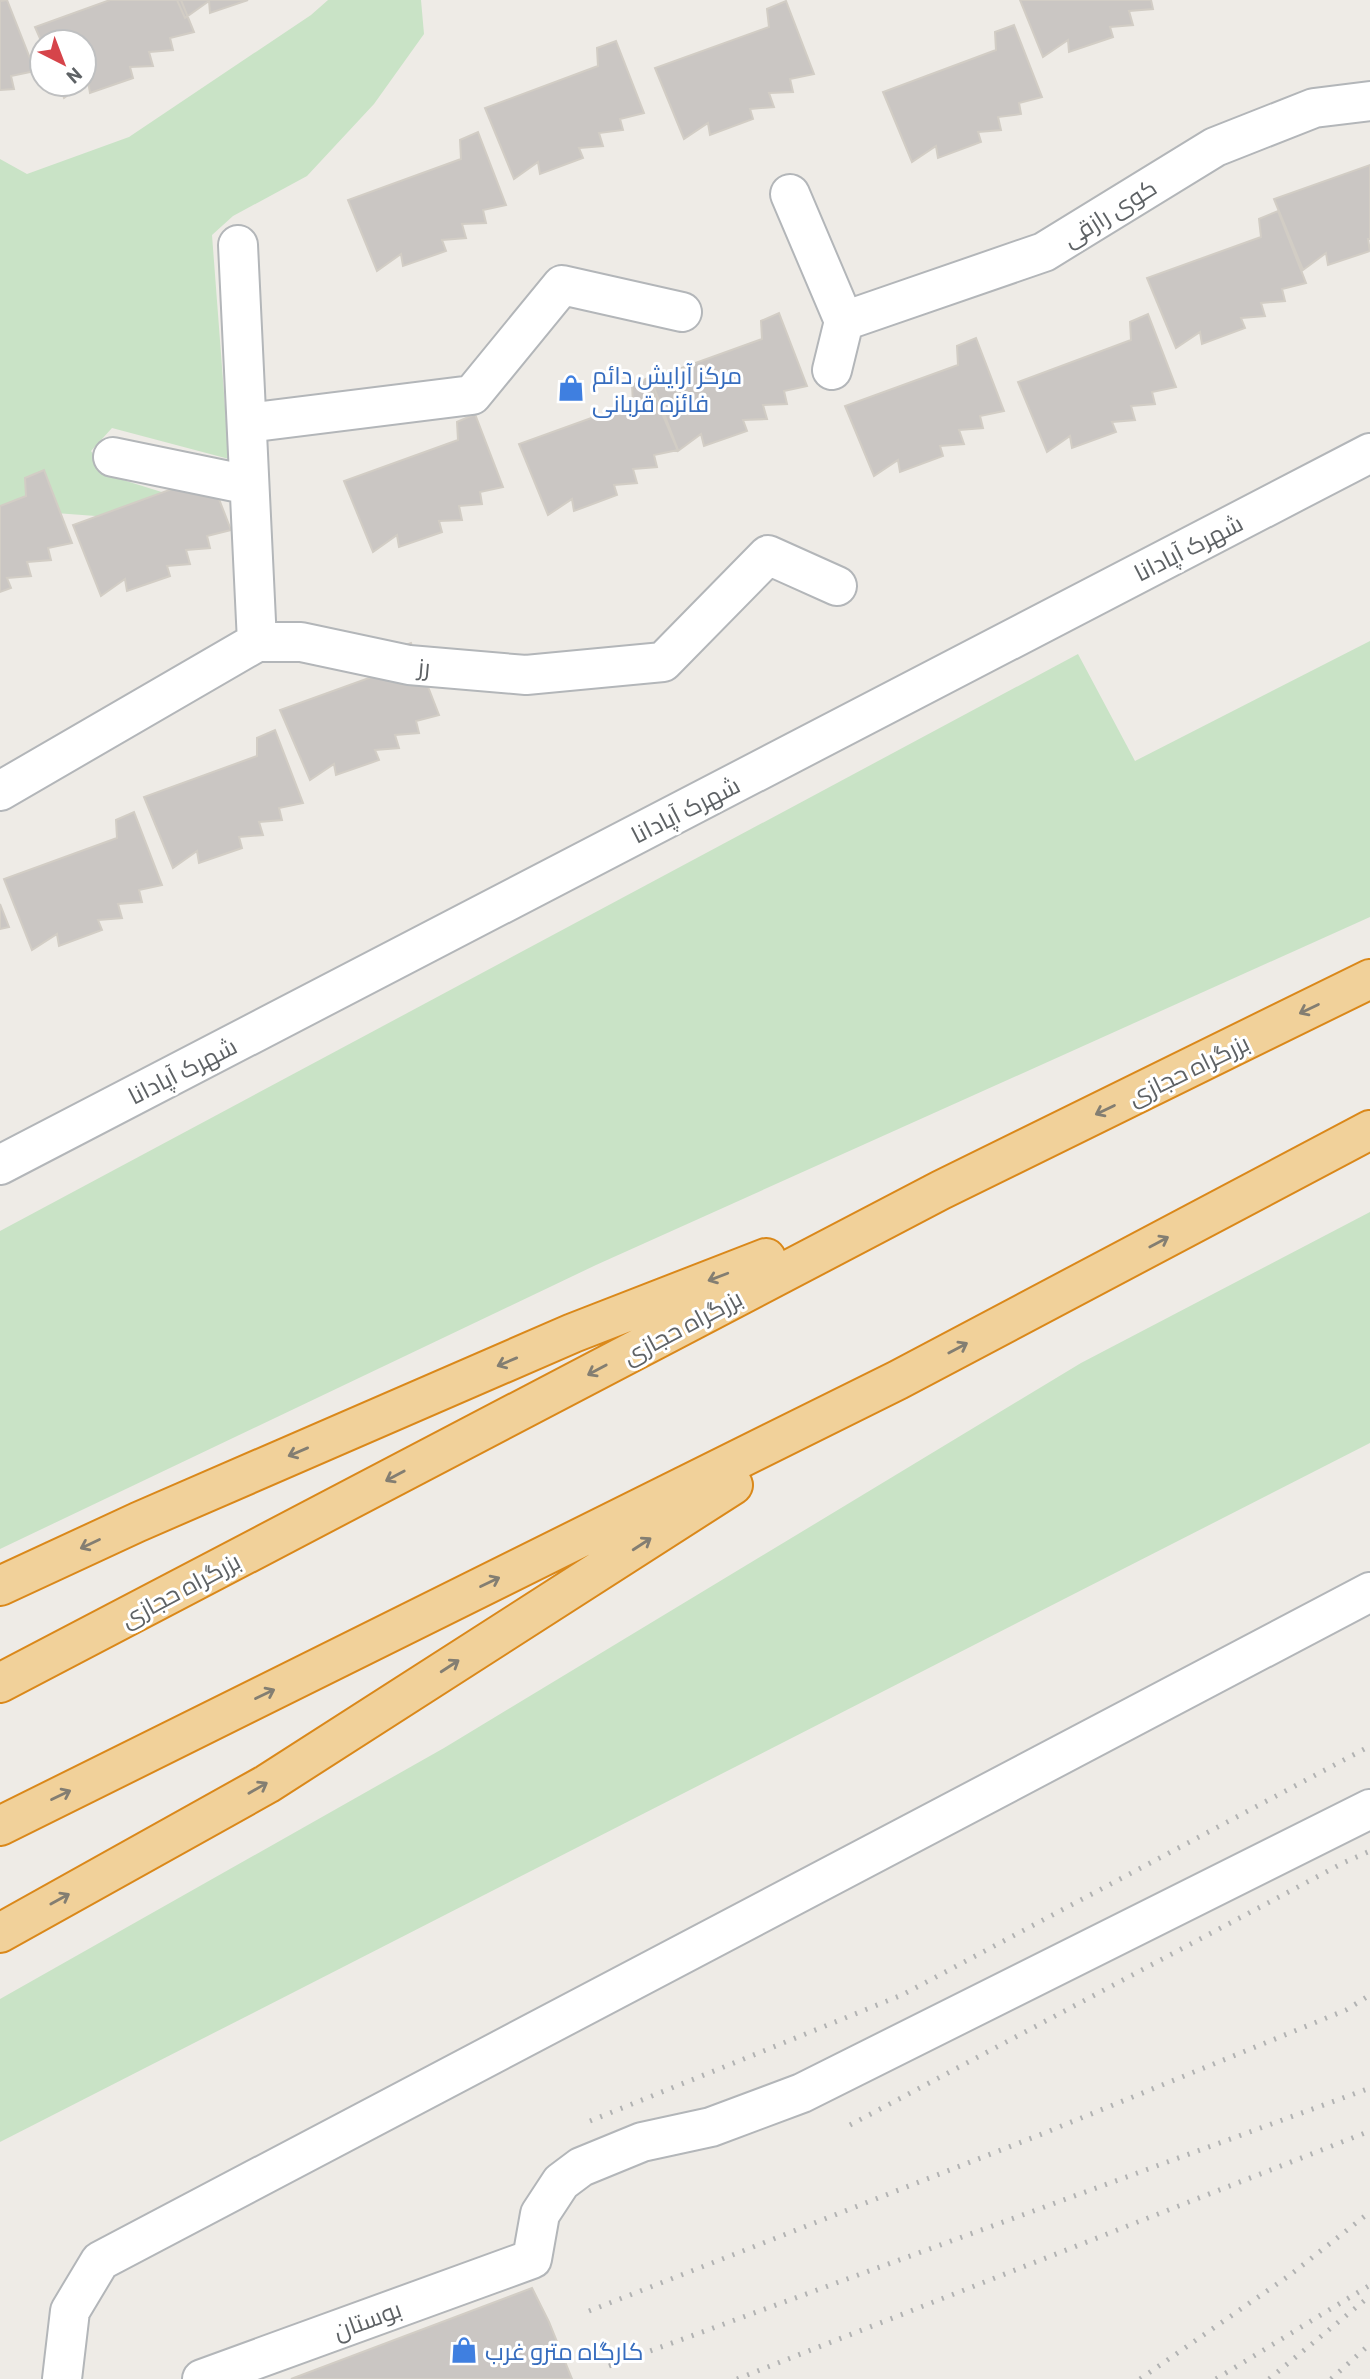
<svg xmlns="http://www.w3.org/2000/svg" width="1370" height="2379" viewBox="0 0 1370 2379" font-family="Barlow,Cairo,sans-serif">
<style>
.green{fill:#c9e3c6}
.building{fill:#cac6c3;stroke:#d2cdc5;stroke-width:2}
.lines{fill:none;stroke-linecap:round;stroke-linejoin:round}
.minor-casing{stroke:#b3b6b9;stroke-width:42}
.highway-casing{stroke:#da881a;stroke-width:42}
.minor{stroke:#fff;stroke-width:38}
.highway{stroke:#f1d19a;stroke-width:38}
.rail{stroke:#b2b3b3;stroke-width:5;stroke-dasharray:2 9;stroke-linecap:butt}
.oneway{stroke:#837e72}
.labels{text-anchor:middle;dominant-baseline:central;stroke-width:6;stroke-linejoin:round;paint-order:stroke}
.street-label{font-size:24px;fill:#5e6265;stroke:#fff}
.shop-label{font-size:24px;fill:#366cbe;stroke:#fff;text-anchor:start}
</style>
<rect width="100%" height="100%" fill="#eeebe6"/>
<path class="green" d="M328,0H421L424,34L374,104L307,176L233,216L212,235L229,459L112,428L91,451L107,475L197,503L136,519L42,512L0,534V159L27,174L129,137L311,15Z
M1370,641V917L596,1265L0,1549V1231L1078,654L1135,761Z
M1370,1212V1443L0,2142V1999L444,1748L1081,1363Z"/>
<path class="building" d="M7,0L35,71L11,76L14,89L0,90V1Z
M110,0H181L194,32L170,38L173,50L149,52L153,66L130,67L133,78L90,93L88,81L64,98L59,84H84V42L42,43L35,27Z
M177,0H248L210,13L209,1L185,18Z
M1020,0H1151L1153,9L1129,11L1133,25L1110,27L1113,37L1069,52L1068,40L1043,57Z
M786,1L814,74L790,79L793,92L769,93L774,107L750,109L753,119L710,135L708,123L684,139L655,68L769,27L767,9Z
M1014,25L1042,97L1019,103L1021,114L998,117L1001,130L978,132L981,142L938,158L936,146L912,162L883,92L996,50L995,32Z
M616,41L644,113L620,119L623,130L599,133L603,146L579,148L583,158L540,174L538,162L514,179L485,108L598,66L597,48Z
M478,132L506,205L483,210L486,223L462,224L466,238L442,240L446,251L403,266L401,254L377,271L348,200L461,159L460,140Z
M1370,165V239H1368L1370,251L1328,265L1326,253L1303,270L1274,199Z
M1278,211L1306,283L1282,289L1285,301L1261,303L1265,316L1241,318L1245,328L1202,344L1200,332L1176,348L1147,278L1261,237L1259,219Z
M779,313L807,386L784,391L787,404L763,405L767,419L743,420L747,431L704,446L701,434L678,451L648,380L762,339L761,321Z
M1148,314L1176,387L1152,392L1155,404L1131,406L1135,420L1112,422L1116,432L1072,448L1070,436L1047,452L1018,382L1131,340L1130,322Z
M976,338L1004,411L980,416L983,428L959,430L964,444L940,446L943,456L900,472L898,460L874,476L845,406L958,365L957,346Z
M650,377L678,450L654,455L657,467L633,469L637,483L614,485L617,495L574,511L572,499L548,515L519,444L633,403L632,385Z
M475,414L503,487L480,492L482,504L459,506L462,520L439,521L442,532L399,547L397,535L373,552L344,481L458,440L457,422Z
M203,458L231,530L207,536L210,548L186,550L190,564L167,566L170,576L127,591L125,579L101,596L73,525L186,484Z
M44,470L72,543L48,548L51,560L27,562L31,576L7,578L11,588L0,592V506L26,496L25,478Z
M411,643L439,715L416,721L419,733L395,735L399,748L375,750L379,760L336,775L334,764L310,780L280,710L394,669L393,650Z
M275,730L303,803L279,808L282,820L259,822L263,835L239,837L242,848L199,863L197,851L173,868L144,797L257,756V738Z
M134,812L162,885L139,890L142,902L118,904L122,918L98,920L102,930L59,946L57,934L32,950L4,879L117,838L116,820Z
M0,904L9,927L0,929Z
M532,2288L549,2322L572,2379H291Z"/>
<g class="lines">
<defs>
<path id="minor" d="M790,194L844,321L832,370
M238,245L257,642
M844,321L1044,252L1215,147L1314,108L1370,101
M247,423L472,395L562,285L682,312
M113,457L249,485
M0,791L257,642H301L409,665L526,675L663,662L768,555L837,586
M0,1165L1370,453
M62,2379L70,2311L100,2261L1370,1592
M202,2379L532,2259L540,2214L561,2182L581,2167L642,2142L711,2127L802,2093L1370,1809"/>
<path id="highway" d="M0,1586L138,1522L573,1333L766,1258
M0,1683L941,1190L1370,979
M0,1826L898,1380L1370,1130
M0,1933L267,1784L733,1485"/>
</defs>
<use href="#minor" class="minor-casing"/>
<use href="#highway" class="highway-casing"/>
<use href="#minor" class="minor"/>
<use href="#highway" class="highway"/>
<path class="rail" d="M590,2121L902,1995L1370,1746
M850,2125L1343,1863L1370,1851
M589,2311L1037,2136L1346,2010L1370,1995
M609,2366L1370,2088
M737,2379L1370,2131
M1140,2379L1290,2275L1370,2212
M1216,2379L1370,2285
M1269,2379L1370,2296
M1331,2379L1370,2344"/>
</g>
<defs><path id="oneway-shaft" d="M-6 0H5M1.5-3L5.5 0L1.5 3" fill="none" stroke-width="1.6" stroke-linecap="round" stroke-linejoin="round" transform="scale(1.75)"/></defs>
<g class="oneway">
<use href="#oneway-shaft" transform="translate(1309 1009) rotate(154)"/>
<use href="#oneway-shaft" transform="translate(1105 1110) rotate(154)"/>
<use href="#oneway-shaft" transform="translate(1159 1242) rotate(-28)"/>
<use href="#oneway-shaft" transform="translate(718 1277) rotate(159)"/>
<use href="#oneway-shaft" transform="translate(958 1348) rotate(-28)"/>
<use href="#oneway-shaft" transform="translate(507 1362) rotate(157)"/>
<use href="#oneway-shaft" transform="translate(597 1370) rotate(152)"/>
<use href="#oneway-shaft" transform="translate(298 1452) rotate(157)"/>
<use href="#oneway-shaft" transform="translate(395 1476) rotate(152)"/>
<use href="#oneway-shaft" transform="translate(90 1544) rotate(155)"/>
<use href="#oneway-shaft" transform="translate(642 1544) rotate(-33)"/>
<use href="#oneway-shaft" transform="translate(490 1582) rotate(-26)"/>
<use href="#oneway-shaft" transform="translate(450 1666) rotate(-33)"/>
<use href="#oneway-shaft" transform="translate(265 1694) rotate(-26)"/>
<use href="#oneway-shaft" transform="translate(258 1788) rotate(-30)"/>
<use href="#oneway-shaft" transform="translate(61 1795) rotate(-26)"/>
<use href="#oneway-shaft" transform="translate(60 1899) rotate(-29)"/>
</g>
<defs>
<symbol id="shop-bare" viewBox="-9 -9 18 18"><path d="M-5-2.5h2.3a2.7 3.5 0 0 1 5.4 0H5L5.5 6h-11ZM-1.5-2.5h3a1.5 2.3 0 0 0-3 0Z" fill="#3f7fe0" stroke="#fff" stroke-width="2.5" paint-order="stroke"/></symbol>
</defs>
<g fill-rule="evenodd">
<use href="#shop-bare" x="552" y="369" width="38" height="38"/>
<use href="#shop-bare" x="445" y="2331" width="38" height="38"/>
</g>
<g class="labels">
<g class="street-label">
<text transform="translate(1109 212) rotate(-32)">کوی رازقی</text>
<text transform="translate(1188 547) rotate(-27)">شهرک آپادانا</text>
<text transform="translate(424 666) rotate(5)">رز</text>
<text transform="translate(685 809) rotate(-27)">شهرک آپادانا</text>
<text transform="translate(1188 1069) rotate(-26)">بزرگراه حجازی</text>
<text transform="translate(182 1070) rotate(-27)">شهرک آپادانا</text>
<text transform="translate(682 1326) rotate(-28)">بزرگراه حجازی</text>
<text transform="translate(180 1589) rotate(-28)">بزرگراه حجازی</text>
<text transform="translate(367 2319) rotate(-20)">بوستان</text>
</g>
<g class="shop-label">
<text x="592" y="374">مرکز آرایش دائم<tspan x="592" dy="28">فائزه قربانی</tspan></text>
<text x="485" y="2350">کارگاه مترو غرب</text>
</g>
</g>
<g transform="translate(63 63) rotate(138)"><circle r="33" fill="#ffffff" stroke="#bfc0c1" stroke-width="2"/>
<path d="M0-5L12 26L0 18L-12 26Z" fill="#d6444a"/>
<text y="-10" font-size="19" font-weight="bold" text-anchor="middle" fill="#5e6265">N</text>
</g>
</svg>
